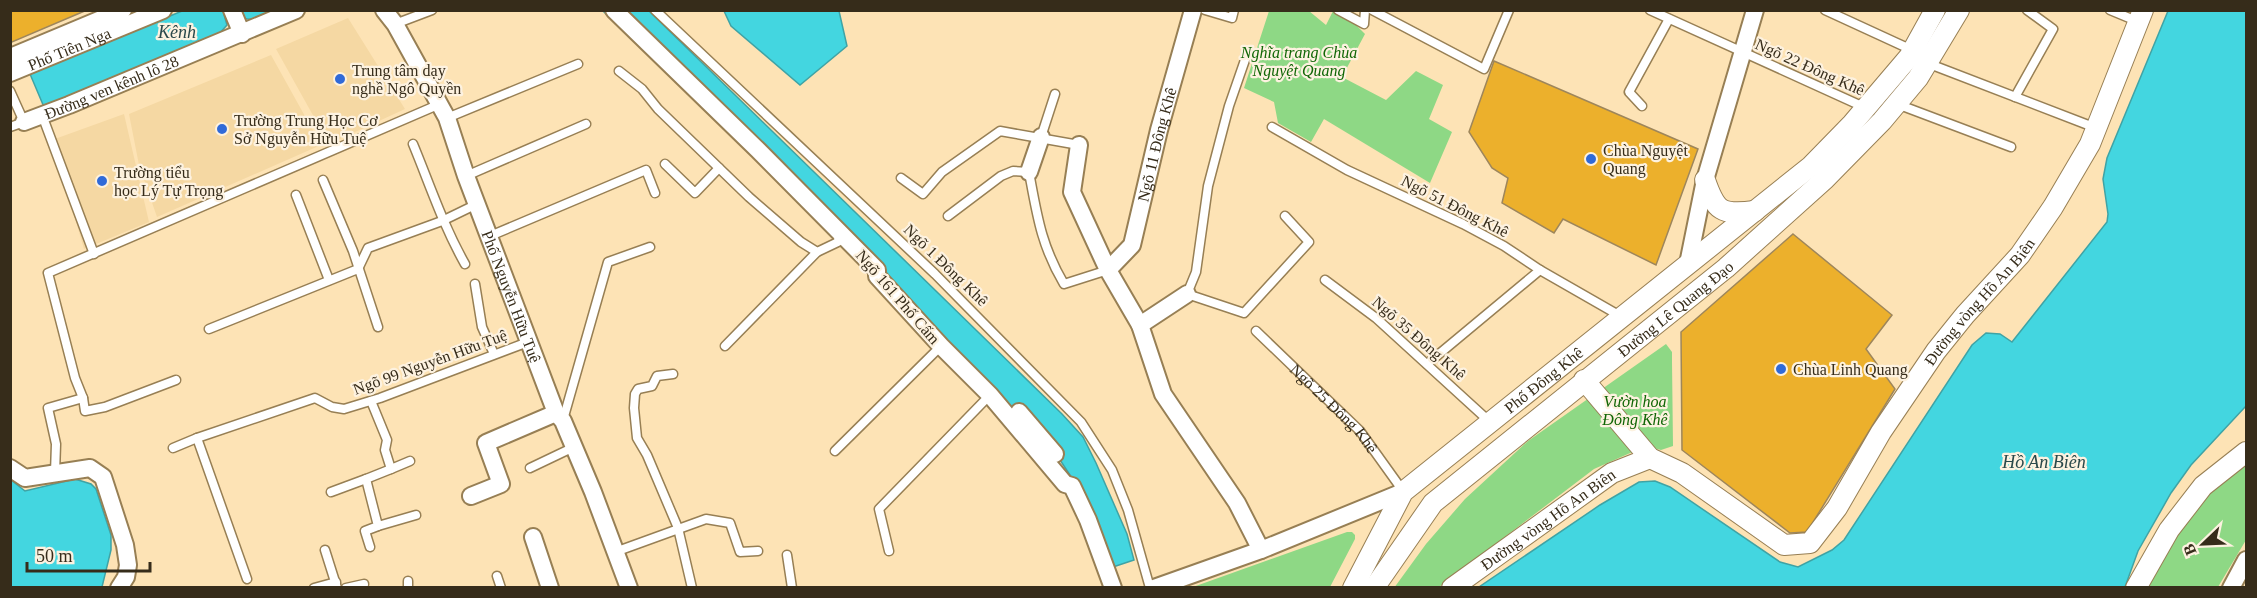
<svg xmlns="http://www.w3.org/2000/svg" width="2257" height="598" viewBox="0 0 2257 598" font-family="Georgia,serif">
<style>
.built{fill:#f5d8a3}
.green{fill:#8ed885}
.water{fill:#43d6e0;stroke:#3fa3a5;stroke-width:1.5}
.building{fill:#ecb02c;stroke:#9e865b;stroke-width:1.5}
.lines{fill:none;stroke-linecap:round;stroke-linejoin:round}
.service-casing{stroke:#977f54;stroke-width:11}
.minor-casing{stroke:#977f54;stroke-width:20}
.tertiary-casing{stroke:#977f54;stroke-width:22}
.service{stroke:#fff;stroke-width:8}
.minor{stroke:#fff;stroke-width:16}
.tertiary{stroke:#fff;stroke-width:20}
.poi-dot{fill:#306ad8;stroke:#fdf2e0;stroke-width:2}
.labels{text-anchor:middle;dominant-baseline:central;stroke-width:4.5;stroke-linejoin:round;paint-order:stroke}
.street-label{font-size:16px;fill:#362c1a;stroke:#fdf2e0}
.park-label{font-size:16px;font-style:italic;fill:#106605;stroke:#fdf2e0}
.poi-label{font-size:16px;fill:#362c1a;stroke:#fdf2e0;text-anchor:start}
.water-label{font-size:18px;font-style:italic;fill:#2b494b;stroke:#fdf2e0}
</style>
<rect width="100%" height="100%" fill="#fde3b5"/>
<path class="built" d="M348,18L405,109L329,144L276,49Z
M271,55L321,145L157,217L139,165L129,114Z
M124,114L149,222L84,249L52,140Z"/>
<path class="green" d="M1269,11H1309L1326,25L1333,11H1342L1365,34L1342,77L1386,100L1416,71L1443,85L1429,119L1452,132L1430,183L1324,119L1311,142L1278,123L1274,102L1244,88Z
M1666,344L1672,352V362L1673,446L1661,450L1646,446L1594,469L1439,587L1394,588L1426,544L1465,499L1528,441Z
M2246,454V540L2218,587L2145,588L2203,486Z
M1347,532H1352L1355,535V539L1330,587H1193Z"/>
<path class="water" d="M182,11H223L227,25L218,35L44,107L30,74Z
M238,11H275C263,16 246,27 238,11Z
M603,11H649L1062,414L1083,437L1096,463L1127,534L1134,560L1113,567C1100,521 1076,482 1049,444L829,225Z
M724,11H839L847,46L800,85L731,26Z
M2168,11H2246V406L2191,465L2171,493L2138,551L2125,587H1479L1600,505L1639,482L1655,481L1670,487L1780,562L1798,567L1832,550L1844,540L1972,345L1986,333L2000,334L2012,342L2107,222L2108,214L2103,179L2107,158Z
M75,479L91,484L96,489L111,535V550L102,587H11V480L25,491Z"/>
<path class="building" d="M10,10H87L12,42L10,41Z
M1494,61L1698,149L1656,265L1563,219L1554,233L1502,203L1508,178L1492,168L1469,132Z
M1793,234L1892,315L1866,349L1895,389L1807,532L1790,533L1682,450L1681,332Z"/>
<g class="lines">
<defs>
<g id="service">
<path d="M655,10L935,274L1081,422L1112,470L1128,510L1150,588"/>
<path d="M1205,10L1232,18L1234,10"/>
<path d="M1338,10L1364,24L1365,10"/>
<path d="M1372,10L1484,69L1509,10"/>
<path d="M1650,10L1866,108"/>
<path d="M1825,10L1912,50"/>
<path d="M2110,10L2139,22"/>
<path d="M395,24L432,10"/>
<path d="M1246,57L1229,106L1208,186L1196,272L1187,294L1244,313L1309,242L1285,216"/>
<path d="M1927,63L2096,128"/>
<path d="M619,71L642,89L658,109L749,197L801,242L817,252L838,242L839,233"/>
<path d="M10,91L24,122L10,127"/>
<path d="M2015,97L2053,29L2027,10"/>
<path d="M1897,104L2011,147"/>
<path d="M1642,106L1629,92L1669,19"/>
<path d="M42,115L94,254"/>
<path d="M447,118L578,64"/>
<path d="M1272,127L1347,170L1463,224L1504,246L1540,270L1622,317"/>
<path d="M1041,137L1055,94"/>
<path d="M413,144C430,185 443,225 465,264"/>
<path d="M665,164L695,193L719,168"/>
<path d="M466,176L586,124"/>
<path d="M901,178L923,194L942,172L1000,131L1079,145"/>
<path d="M323,180L353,251L378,327"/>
<path d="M296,195L329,280"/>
<path d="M948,216L1001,176L1013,171L1029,172C1037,215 1041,245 1064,284L1108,270"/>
<path d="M490,236L646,170L655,193"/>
<path d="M1325,280L1376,318L1490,422"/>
<path d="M475,284L482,327L494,354"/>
<path d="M209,329L358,269L368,248L442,221L477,204"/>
<path id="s1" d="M1256,331L1360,431L1403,491"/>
<path d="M725,346L817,252"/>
<path d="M1427,364L1540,270"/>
<path d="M673,374L657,376L652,386L638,389L635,394L634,408L637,438L647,455L678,528L692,588"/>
<path d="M83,398L85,411L105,407L176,380"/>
<path d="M563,420L608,262L650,247"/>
<path d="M197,438L247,579"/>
<path d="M173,448L197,438L315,398L332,407L344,409L380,398L528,342"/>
<path d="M835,451L941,346"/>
<path d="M530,468L574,447"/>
<path d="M391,469L410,461"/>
<path d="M55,473L56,444L48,408L83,398L75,378L48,273L440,104"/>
<path d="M331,492L366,479"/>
<path d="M378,526L416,515"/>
<path d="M370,547L365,531L378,526L366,479L391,469L385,450L387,440L371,401"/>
<path d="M325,550L337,588"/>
<path d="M889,551L879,509L990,395"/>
<path d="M615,552L706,519L730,523L740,552L758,551"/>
<path d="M787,555L792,588"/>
<path d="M497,576L501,588"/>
<path d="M408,581V588"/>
<path d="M314,588L336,582"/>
<path d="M346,588L364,584"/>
</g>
<g id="minor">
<path d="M232,10L242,34"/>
<path id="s2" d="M384,10L395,24L447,118L466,176L556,413L563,421L593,492L629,588"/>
<path d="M614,10L758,150L877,270V276L941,346L990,395L1065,484L1072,486L1088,520L1113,588"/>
<path d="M10,62L13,56L123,10"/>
<path id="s3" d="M10,73L163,10"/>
<path id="s4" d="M24,122L69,105L296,10"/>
<path d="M1079,145L1072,192L1108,270L1140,325L1163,394L1237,503L1261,550"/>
<path d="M1029,172L1041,137"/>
<path d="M1688,264L1705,180L1755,10"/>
<path id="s5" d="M1108,270L1132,245L1159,130L1193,10"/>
<path d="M1140,325L1187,294"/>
<path d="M1019,412L1055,454"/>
<path d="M10,468L25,478L90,468L103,477L125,545L128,565L126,577L119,588"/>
<path d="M471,496L501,484L486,443L556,413"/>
<path d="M533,537L550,588"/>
<path d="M1154,588L1261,550L1403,492"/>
<path d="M2231,588L2246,560"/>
</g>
<g id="tertiary">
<path d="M1705,180C1716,212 1721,215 1755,211"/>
<path id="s6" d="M1584,380L1650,458L1682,473L1784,545L1810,543L1837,508L1881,432L1936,351L1965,315L2020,255L2053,207L2090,144L2143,10"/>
<path id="s7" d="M1353,588L1403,492L1811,166L1852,124L1909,57L1935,10"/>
<path id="s8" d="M1374,588L1433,503L1726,268L1825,179L1882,121L1918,78L1959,10"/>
<path id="s9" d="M1452,588L1612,473L1650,458"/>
<path d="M2136,588L2169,530L2203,486L2246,452"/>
</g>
</defs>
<use href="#service" class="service-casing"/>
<use href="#minor" class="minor-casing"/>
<use href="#tertiary" class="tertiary-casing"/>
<use href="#service" class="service"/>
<use href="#minor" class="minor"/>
<use href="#tertiary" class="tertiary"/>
</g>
<g class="poi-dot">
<circle cx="340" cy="79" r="6"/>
<circle cx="222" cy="129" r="6"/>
<circle cx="1591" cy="159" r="6"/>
<circle cx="102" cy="181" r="6"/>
<circle cx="1781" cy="369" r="6"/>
</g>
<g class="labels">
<g class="street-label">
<text stroke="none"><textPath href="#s3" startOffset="64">Phố Tiên Nga</textPath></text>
<text transform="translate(1810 67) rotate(24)">Ngõ 22 Đông Khê</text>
<text stroke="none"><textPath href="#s4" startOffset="94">Đường ven kênh lô 28</textPath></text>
<text stroke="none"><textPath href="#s5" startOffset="138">Ngõ 11 Đông Khê</textPath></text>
<text transform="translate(1455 206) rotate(27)">Ngõ 51 Đông Khê</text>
<text transform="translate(946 265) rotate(44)">Ngõ 1 Đông Khê</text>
<text stroke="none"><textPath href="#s2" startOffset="315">Phố Nguyễn Hữu Tuệ</textPath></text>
<text transform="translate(898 297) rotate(49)">Ngõ 161 Phố Cấm</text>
<text stroke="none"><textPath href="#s6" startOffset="584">Đường vòng Hồ An Biên</textPath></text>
<text stroke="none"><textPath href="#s8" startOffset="414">Đường Lê Quang Đạo</textPath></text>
<text transform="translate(1419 338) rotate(41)">Ngõ 35 Đông Khê</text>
<text transform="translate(430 362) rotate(-20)">Ngõ 99 Nguyễn Hữu Tuệ</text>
<text stroke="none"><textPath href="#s7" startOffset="288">Phố Đông Khê</textPath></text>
<text stroke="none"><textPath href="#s1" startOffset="110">Ngõ 25 Đông Khê</textPath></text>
<text stroke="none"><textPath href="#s9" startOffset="118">Đường vòng Hồ An Biên</textPath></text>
</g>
<g class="park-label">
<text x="1299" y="52">Nghĩa trang Chùa<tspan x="1299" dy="18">Nguyệt Quang</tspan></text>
<text x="1635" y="401">Vườn hoa<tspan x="1635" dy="18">Đông Khê</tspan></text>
</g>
<g class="poi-label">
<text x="352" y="70">Trung tâm dạy<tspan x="352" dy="18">nghề Ngô Quyền</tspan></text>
<text x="234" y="120">Trường Trung Học Cơ<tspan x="234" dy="18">Sở Nguyễn Hữu Tuệ</tspan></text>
<text x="1603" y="150">Chùa Nguyệt<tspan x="1603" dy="18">Quang</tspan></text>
<text x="114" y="172">Trường tiểu<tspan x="114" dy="18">học Lý Tự Trọng</tspan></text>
<text x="1793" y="369">Chùa Linh Quang</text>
</g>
<g class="water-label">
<text x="177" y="32">Kênh</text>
<text x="2044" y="462">Hồ An Biên</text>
</g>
</g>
<rect width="2257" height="598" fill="none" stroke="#362c1a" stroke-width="24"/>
<g transform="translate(2203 544) rotate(247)" stroke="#fdf2e0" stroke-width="4.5" paint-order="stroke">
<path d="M0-4.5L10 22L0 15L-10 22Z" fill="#362c1a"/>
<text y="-9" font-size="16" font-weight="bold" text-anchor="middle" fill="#362c1a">B</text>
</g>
<path d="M27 562v9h123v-9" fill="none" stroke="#362c1a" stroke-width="3"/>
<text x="36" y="562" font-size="18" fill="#362c1a" stroke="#fdf2e0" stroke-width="4.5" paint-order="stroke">50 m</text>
</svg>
